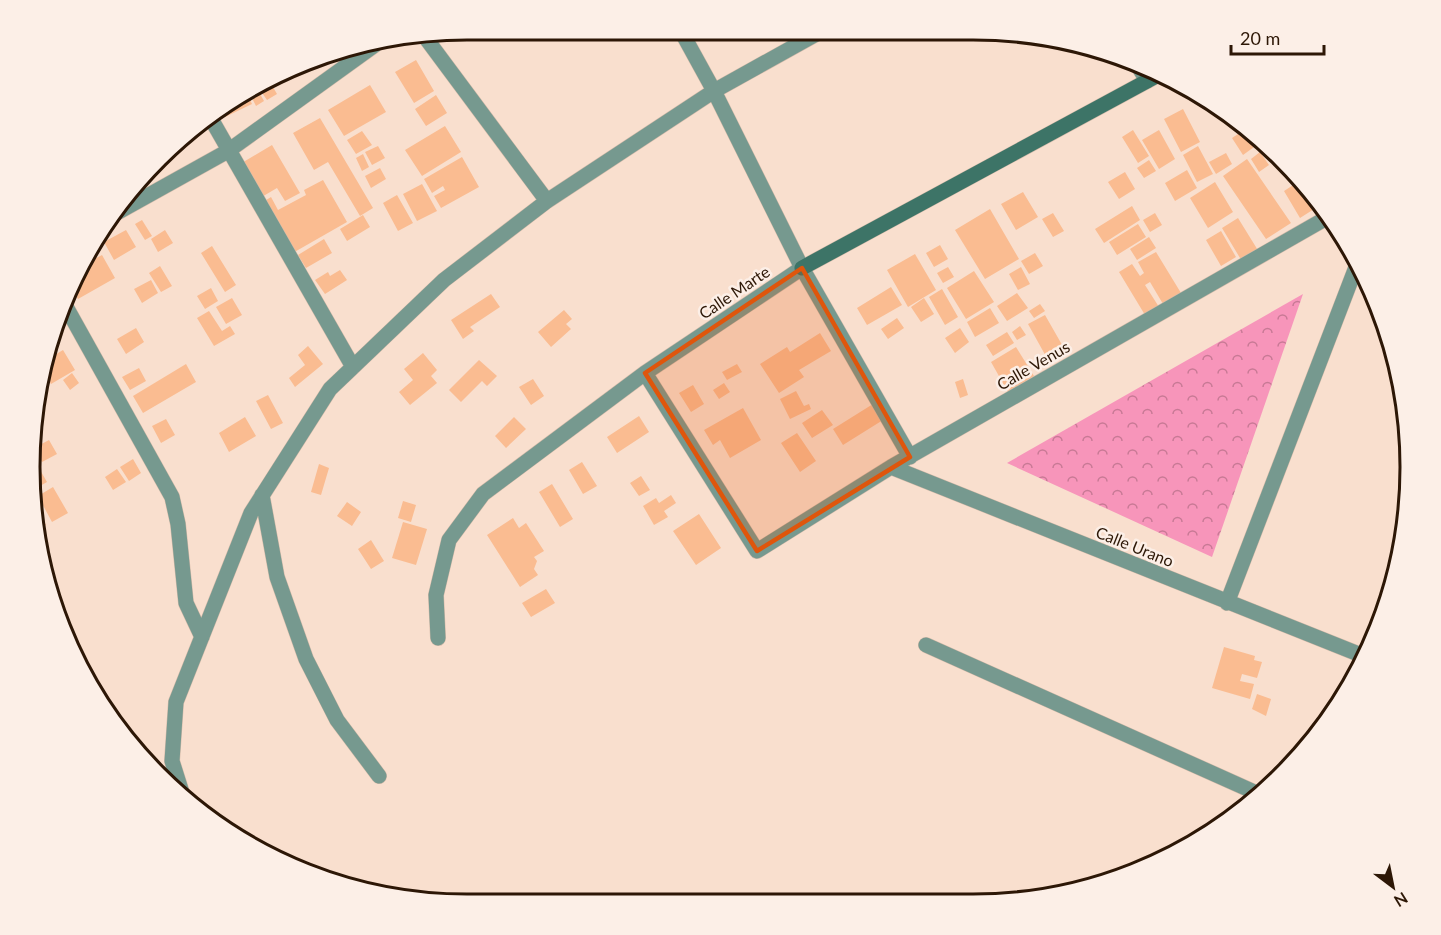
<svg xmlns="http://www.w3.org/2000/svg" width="1441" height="935" viewBox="0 0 1441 935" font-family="Lato,sans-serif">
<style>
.forest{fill:url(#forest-crowns)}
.building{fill:#fabc91}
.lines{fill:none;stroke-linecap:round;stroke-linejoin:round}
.street-casing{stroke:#d4bbaa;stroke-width:16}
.secondary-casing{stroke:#d4bbaa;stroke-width:16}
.street{stroke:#76998f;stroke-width:15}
.secondary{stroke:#3d7467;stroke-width:15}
.marked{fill:#df560c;fill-opacity:0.2;stroke:#df560c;stroke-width:4.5;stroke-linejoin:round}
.labels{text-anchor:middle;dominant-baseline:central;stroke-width:5;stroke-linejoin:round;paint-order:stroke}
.street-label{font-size:16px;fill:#2d1706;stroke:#fcefe7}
.rim{fill:none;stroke:#2d1706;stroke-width:3}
</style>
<defs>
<pattern id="forest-crowns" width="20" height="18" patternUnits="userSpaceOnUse" patternTransform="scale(1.5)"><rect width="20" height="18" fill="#f795ba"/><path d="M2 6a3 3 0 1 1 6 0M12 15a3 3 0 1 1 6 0" fill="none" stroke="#c87995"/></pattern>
</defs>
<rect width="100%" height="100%" fill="#f9dfce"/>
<path class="forest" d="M1303,294L1212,557L1007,463Z"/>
<path class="building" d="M416,60L434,91L414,103L395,72Z
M270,82L277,94L267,100L258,87Z
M370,85L386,112L344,136L328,110Z
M259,92L264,101L256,106L251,96Z
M247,93L252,104L225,117L220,108Z
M436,95L447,113L426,126L415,109Z
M1183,109L1200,142L1181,152L1164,119Z
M320,118L373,208L360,216L328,162L314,170L293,133Z
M445,126L461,152L422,176L405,150Z
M1247,128L1256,135L1261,142L1243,155L1232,138Z
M1133,130L1149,156L1138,163L1122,137Z
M1159,130L1175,159L1159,169L1142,140Z
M362,131L372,145L356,154L347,140Z
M272,145L300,193L285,201L277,188L260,198L240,164Z
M378,146L385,158L372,165L365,152Z
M1198,146L1213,174L1197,182L1183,155Z
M1260,152L1269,165L1259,172L1251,159Z
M1226,153L1232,164L1216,174L1209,162Z
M363,154L369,167L362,171L356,158Z
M462,157L479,187L441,208L434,196L445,190L443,186L432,193L424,179Z
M1247,159L1291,223L1266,239L1223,176Z
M1149,160L1156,171L1144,178L1137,168Z
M380,168L386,179L371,188L365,176Z
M1187,170L1197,188L1175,201L1165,183Z
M1125,172L1135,189L1119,199L1108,182Z
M323,180L347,222L291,254L263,202L271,197L278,210L306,195L304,190Z
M1301,180L1322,204L1300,218L1284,191Z
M1215,182L1233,212L1208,228L1190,198Z
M422,184L437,211L417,221L403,194Z
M1023,192L1038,217L1016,230L1001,204Z
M397,195L413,223L398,231L383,203Z
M1132,206L1140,220L1104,243L1095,229Z
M990,209L1019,259L985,279L955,230Z
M1053,213L1064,231L1053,237L1042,219Z
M1155,213L1162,225L1150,232L1143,220Z
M363,215L370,227L347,241L340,229Z
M1238,218L1259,252L1243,263L1222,228Z
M142,220L152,236L145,240L135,224Z
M1138,224L1146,237L1117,255L1109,242Z
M126,230L136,247L114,260L104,242Z
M165,230L173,243L158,252L151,239Z
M1221,231L1236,257L1221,266L1206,240Z
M1149,237L1156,248L1137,260L1130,249Z
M324,239L332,253L306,268L298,255Z
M940,245L948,259L934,267L926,253Z
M212,246L236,285L225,292L201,253Z
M1156,252L1181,293L1163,304L1150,282L1145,285L1159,307L1145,315L1119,272L1132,264L1140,276L1144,273L1138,262Z
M1035,253L1043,266L1029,274L1021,261Z
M915,254L936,290L908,307L887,270Z
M102,255L115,278L78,299L73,290L87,263Z
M160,266L172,286L161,292L149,273Z
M948,267L954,277L943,283L937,273Z
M1021,267L1030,284L1018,290L1009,274Z
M340,270L347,280L325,294L315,280L328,272L330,276Z
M974,271L994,302L966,319L947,288Z
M151,280L158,293L142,303L134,289Z
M891,287L902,305L867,325L857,308Z
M211,288L218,301L205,309L197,296Z
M942,289L958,317L945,325L929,297Z
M1017,293L1028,308L1007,321L997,306Z
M491,294L500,307L470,327L474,331L463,339L451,320Z
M232,298L242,315L226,324L216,307Z
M924,298L934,314L921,322L911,307Z
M1040,304L1045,311L1034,318L1029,311Z
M990,308L999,323L975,337L967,322Z
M564,310L572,319L566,324L571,329L551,347L538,332Z
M209,311L222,331L230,326L235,334L214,346L197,318Z
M1045,315L1065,350L1048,360L1028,324Z
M897,318L904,328L888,339L881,329Z
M1020,326L1026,335L1017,340L1012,332Z
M136,328L144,342L126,354L117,339Z
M960,328L969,342L955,353L945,338Z
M1007,332L1014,343L993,356L986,345Z
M820,333L831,351L799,370L804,377L779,393L760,364L787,347L790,352Z
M308,346L323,364L295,387L289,378L305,365L298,355Z
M1016,347L1034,376L1008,392L991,362Z
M63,350L75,370L51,384L45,374L48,359Z
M423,353L437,370L431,376L437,383L410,405L399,392L413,380L404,369Z
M479,360L497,376L487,386L482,381L461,402L449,390Z
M186,364L196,382L143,413L133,396Z
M737,364L742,372L727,380L722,372Z
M139,368L146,381L130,390L122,377Z
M72,373L79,383L70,390L63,380Z
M533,379L544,396L531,405L519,387Z
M963,379L968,395L960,398L955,382Z
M724,383L730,392L719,399L713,390Z
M693,385L704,404L691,412L679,393Z
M796,391L804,406L809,404L811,409L790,419L780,399Z
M268,395L283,423L271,429L256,401Z
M873,404L883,420L843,445L833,429Z
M743,408L761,440L730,458L720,440L713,445L704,430Z
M822,410L833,425L812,438L802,423Z
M639,416L649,432L617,453L607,437Z
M245,417L256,436L229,452L219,433Z
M514,417L526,429L506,448L495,436Z
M166,419L175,435L161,443L152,426Z
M797,433L816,461L800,472L781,443Z
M49,440L57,454L42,462L34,448Z
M133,459L141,473L129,481L120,467Z
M582,462L597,486L583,494L569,470Z
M36,463L47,482L33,490L30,467Z
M319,464L329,468L321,495L311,492Z
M117,469L126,482L113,490L105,477Z
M641,476L650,490L639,496L630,483Z
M552,484L573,519L560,527L539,492Z
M53,487L68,513L52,522L38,496Z
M671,495L676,503L664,511L668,517L654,525L643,506L656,498L659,503Z
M403,501L416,505L411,522L398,518Z
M347,502L361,512L352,526L337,516Z
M35,505L46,525L38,529Z
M699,514L721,548L696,565L673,531Z
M513,518L519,528L526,523L544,551L534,557L537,561L534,569L538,575L520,587L487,535Z
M403,522L427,529L416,565L392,558Z
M371,540L384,561L371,569L358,549Z
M546,589L555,603L531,617L522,603Z
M1224,647L1255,656L1254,660L1262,662L1257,678L1242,674L1240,681L1254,684L1250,699L1212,688Z
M1257,694L1271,699L1266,716L1252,709Z"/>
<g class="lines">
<defs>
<path id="street" d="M681,31L714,91L802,268L910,457
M425,37L547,201
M1138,66L1147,81
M210,117L353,367
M113,215L228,151L375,45
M65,305L172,497L178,524L186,603L202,637
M645,373L757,551L891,467L1330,216
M891,467L1366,657
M262,495L277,577L306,659L337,720L379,776
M1227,603L1358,262
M438,638L436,595L449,540L483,494L645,373L802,268
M926,645L1261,795
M184,799L172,761L176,702L251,513L330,389L444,280L547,201L714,91L820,32"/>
<path id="secondary" d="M802,268L1162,73"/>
</defs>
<use href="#street" class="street-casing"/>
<use href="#secondary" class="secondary-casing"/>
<use href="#street" class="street"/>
<use href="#secondary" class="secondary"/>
</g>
<path class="marked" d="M802,268L910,457L757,551L645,373Z"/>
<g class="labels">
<g class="street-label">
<text transform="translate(734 292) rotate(-34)">Calle Marte</text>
<text transform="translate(1033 365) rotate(-30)">Calle Venus</text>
<text transform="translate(1135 546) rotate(22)">Calle Urano</text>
</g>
</g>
<path d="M0 0H1441V935H0ZM467 40H973A427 427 0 0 1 1400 467V467A427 427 0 0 1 973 894H467A427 427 0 0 1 40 467V467A427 427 0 0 1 467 40Z" fill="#fcefe7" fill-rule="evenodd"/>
<path class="rim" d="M467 40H973A427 427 0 0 1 1400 467V467A427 427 0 0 1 973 894H467A427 427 0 0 1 40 467V467A427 427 0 0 1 467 40Z"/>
<g transform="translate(1393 887) rotate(148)" stroke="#fcefe7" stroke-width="4.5" paint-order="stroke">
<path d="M0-4.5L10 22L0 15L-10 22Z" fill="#2d1706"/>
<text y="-9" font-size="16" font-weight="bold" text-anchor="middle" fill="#2d1706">N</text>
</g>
<path d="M1231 45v9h93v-9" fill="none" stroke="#2d1706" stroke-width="3"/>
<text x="1240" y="45" font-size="18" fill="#2d1706" stroke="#fcefe7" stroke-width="4.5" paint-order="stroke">20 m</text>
</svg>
